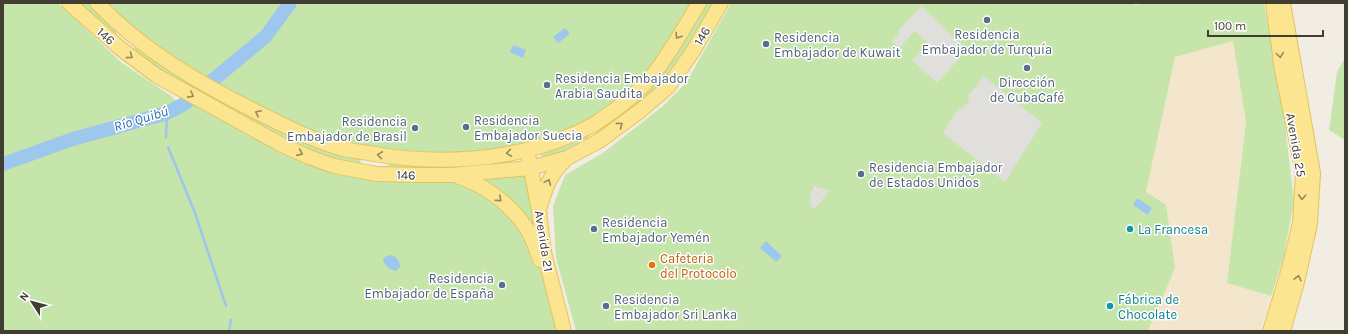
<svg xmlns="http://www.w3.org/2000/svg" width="1348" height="334" viewBox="0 0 1348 334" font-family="Karla,sans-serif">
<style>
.commercial{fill:#f3e6cc}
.green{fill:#c6e5ab}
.parking{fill:#e1dfdb}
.water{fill:#9ec7ee}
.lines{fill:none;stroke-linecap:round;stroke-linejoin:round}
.stream{stroke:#9ec7ee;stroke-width:2.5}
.river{stroke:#9ec7ee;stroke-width:14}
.major-casing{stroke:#e1c460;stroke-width:16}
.major{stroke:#fce590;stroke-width:14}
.oneway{stroke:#96895d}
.service-dot{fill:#5c6f8a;stroke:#fff;stroke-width:1.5}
.culture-dot{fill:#0f9aa8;stroke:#fff;stroke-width:1.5}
.food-dot{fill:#e8710a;stroke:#fff;stroke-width:1.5}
.labels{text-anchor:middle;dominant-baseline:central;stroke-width:3;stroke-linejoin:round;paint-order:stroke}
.service-label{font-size:13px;fill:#4e5e75;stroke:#fff;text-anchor:start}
.street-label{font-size:13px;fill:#423d33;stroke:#fff}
.culture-label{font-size:13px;fill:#0d838f;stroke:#fff;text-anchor:start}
.food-label{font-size:13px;fill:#c56008;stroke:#fff;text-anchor:start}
.water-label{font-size:14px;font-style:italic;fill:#2f6dab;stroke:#fff}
</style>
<rect width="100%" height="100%" fill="#f1ede2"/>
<path class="commercial" d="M1233,41L1246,122L1227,283L1271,296L1260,331H1148L1175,268L1146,192L1175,57Z"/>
<path class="green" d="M3,3H58L122,63L171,96L183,108L196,98L282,145L377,174L530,168L564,331H3Z
M77,3H91L118,32L115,34H110Z
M97,3H699L655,73L592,125L464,159L340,148L235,101Z
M706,3H715L668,78L657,91L602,131L601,126Z
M731,3H1133L1135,5L1149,3H1264L1284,116L1294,201L1283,260L1271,296L1227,283L1246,122L1233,41L1175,57L1146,192L1166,205L1175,268L1148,331H576L556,258L553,206L565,175L603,153L663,106L686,83Z
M136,46L359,157L361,161L359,164L332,160L300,147L159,71L135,53L133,49Z
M1345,58V140L1329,130L1337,72Z
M587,134L589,136V139L586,142L546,159L542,158L541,155L545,151Z
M507,159L508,161L506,164L451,169L390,168L388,165L391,162Z"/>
<path class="parking" d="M921,6L967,50L937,83L912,60L928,43L915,31L899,48L892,41L900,33L898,31Z
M984,76L1042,123L1005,182L943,133L958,109L963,108L969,101L968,96Z
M815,185L819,188H824L829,191L815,209L811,206L810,193Z"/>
<path class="water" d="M565,28L570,34L558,43L553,37Z
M513,45L526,50L523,58L510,52Z
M1137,198L1152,208L1148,215L1133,205Z
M766,241L782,256L776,262L760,248Z
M392,255C397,258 400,261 400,267L396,271C388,269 384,266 383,258L387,256Z"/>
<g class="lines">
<path class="stream" d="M166,137L167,113
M168,147L195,213L226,306
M229,331L231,320"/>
<path class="river" d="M3,164L73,139L167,113L184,104L266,36L290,3"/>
<defs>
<path id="major" d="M69,3L121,49L157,76L282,145L309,157L334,166L377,174L420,175H452L530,168L567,158L599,141L640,111L668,87L693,51L721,3
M97,3C143,51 202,85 261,114C287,127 312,140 340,148C349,151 359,151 368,153C435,165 511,162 574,134C580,131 587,128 593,125C613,112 641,91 655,72C672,50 685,26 699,3
M1283,3L1313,173L1310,224L1297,282L1283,331
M529,159L539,211L544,252L564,331
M457,176C484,185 508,202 525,226C532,236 536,249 540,260
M540,207C546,186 550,174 567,158
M1270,331L1289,269L1300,223L1303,173L1282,70L1273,3"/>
</defs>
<use href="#major" class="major-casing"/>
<use href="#major" class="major"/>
</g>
<defs><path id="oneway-chevron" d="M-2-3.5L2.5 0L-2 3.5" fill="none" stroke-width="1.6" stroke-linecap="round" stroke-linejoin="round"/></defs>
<g class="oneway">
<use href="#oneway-chevron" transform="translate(678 36) rotate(123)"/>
<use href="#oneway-chevron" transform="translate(1280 55) rotate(82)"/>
<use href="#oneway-chevron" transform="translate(130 56) rotate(36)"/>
<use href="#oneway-chevron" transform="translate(191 95) rotate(29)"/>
<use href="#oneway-chevron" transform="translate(258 113) rotate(-153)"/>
<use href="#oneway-chevron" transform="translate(620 125) rotate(-37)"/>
<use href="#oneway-chevron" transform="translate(300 153) rotate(24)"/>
<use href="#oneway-chevron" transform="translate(509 153) rotate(172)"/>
<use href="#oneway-chevron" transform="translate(380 155) rotate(-172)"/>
<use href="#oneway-chevron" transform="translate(548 182) rotate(-66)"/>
<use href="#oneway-chevron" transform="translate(1302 197) rotate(93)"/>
<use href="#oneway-chevron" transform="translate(499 199) rotate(41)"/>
<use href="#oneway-chevron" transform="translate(1298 278) rotate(-77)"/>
</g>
<g class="service-dot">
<circle cx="987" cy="20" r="4"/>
<circle cx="766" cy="44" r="4"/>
<circle cx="1027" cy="68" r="4"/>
<circle cx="547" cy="85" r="4"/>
<circle cx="466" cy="127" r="4"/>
<circle cx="415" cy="128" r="4"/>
<circle cx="861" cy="174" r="4"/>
<circle cx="594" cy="229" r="4"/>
<circle cx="502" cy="285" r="4"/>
<circle cx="606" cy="306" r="4"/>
</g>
<g class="culture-dot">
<circle cx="1130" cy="229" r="4"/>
<circle cx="1110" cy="306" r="4"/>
</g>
<circle class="food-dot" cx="652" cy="265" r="4"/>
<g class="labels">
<g class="service-label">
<text x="987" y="34" text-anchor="middle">Residencia<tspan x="987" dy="15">Embajador de Turquía</tspan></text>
<text x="774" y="37">Residencia<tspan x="774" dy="15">Embajador de Kuwait</tspan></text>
<text x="555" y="78">Residencia Embajador<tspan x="555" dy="15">Arabia Saudita</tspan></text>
<text x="1027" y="82" text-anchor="middle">Dirección<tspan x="1027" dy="15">de CubaCafé</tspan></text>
<text x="474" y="120">Residencia<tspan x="474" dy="15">Embajador Suecia</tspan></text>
<text x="407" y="121" text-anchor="end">Residencia<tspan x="407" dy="15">Embajador de Brasil</tspan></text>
<text x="869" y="167">Residencia Embajador<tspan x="869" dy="15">de Estados Unidos</tspan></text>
<text x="602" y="222">Residencia<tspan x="602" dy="15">Embajador Yemén</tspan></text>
<text x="494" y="278" text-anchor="end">Residencia<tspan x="494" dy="15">Embajador de España</tspan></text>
<text x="614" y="299">Residencia<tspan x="614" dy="15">Embajador Sri Lanka</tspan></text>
</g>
<g class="street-label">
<text transform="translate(106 36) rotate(41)">146</text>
<text transform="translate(702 36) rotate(-60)">146</text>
<text transform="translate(1296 145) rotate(80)">Avenida 25</text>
<text transform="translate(406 175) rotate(1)">146</text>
<text transform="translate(544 241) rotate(81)">Avenida 21</text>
</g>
<g class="culture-label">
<text x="1138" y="229">La Francesa</text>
<text x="1118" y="299">Fábrica de<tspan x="1118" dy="15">Chocolate</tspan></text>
</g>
<g class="food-label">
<text x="660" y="258">Cafeteria<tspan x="660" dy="15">del Protocolo</tspan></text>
</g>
<g class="water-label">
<text transform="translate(141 119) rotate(-17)">Río Quibú</text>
</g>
</g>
<rect width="1348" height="334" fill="none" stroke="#423d33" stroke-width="8"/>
<g transform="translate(32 302) rotate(306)" stroke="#ffffff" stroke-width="3" paint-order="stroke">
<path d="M0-3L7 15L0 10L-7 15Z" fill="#423d33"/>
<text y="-6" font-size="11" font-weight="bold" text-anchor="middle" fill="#423d33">N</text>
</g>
<path d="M1208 30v6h115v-6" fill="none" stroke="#423d33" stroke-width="2"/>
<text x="1214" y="30" font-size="12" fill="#423d33" stroke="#ffffff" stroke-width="3" paint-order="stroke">100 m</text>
</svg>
